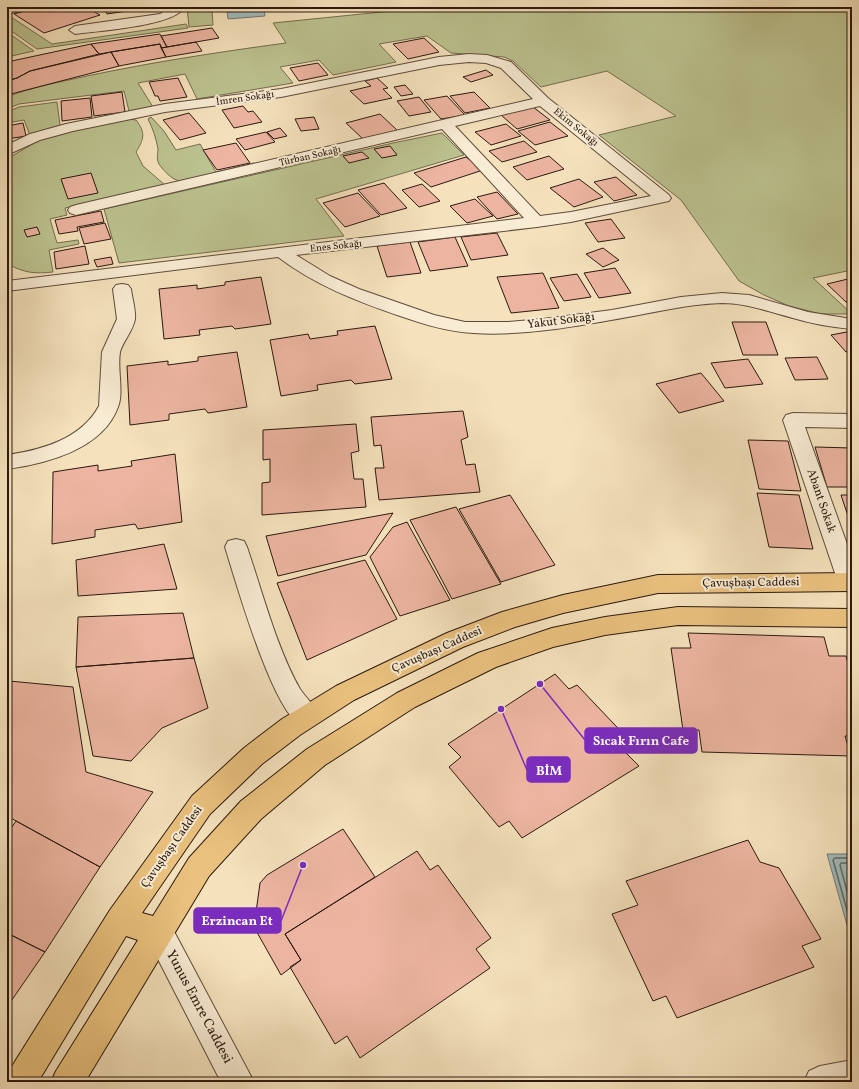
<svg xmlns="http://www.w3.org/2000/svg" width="859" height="1089" viewBox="0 0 859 1089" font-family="Vollkorn,serif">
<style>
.green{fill:#bcc390;stroke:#746e50}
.water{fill:#a0bbbb;stroke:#717a77}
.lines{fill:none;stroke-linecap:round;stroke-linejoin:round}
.shore{stroke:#666a66;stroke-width:1.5}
.building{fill:#edb5a1;stroke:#2b1910}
.minor-casing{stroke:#5e4b3b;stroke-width:2}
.major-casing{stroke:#2b1910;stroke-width:2}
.minor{fill:#f8ecd4;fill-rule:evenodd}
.major{fill:#eac17e;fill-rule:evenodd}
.labels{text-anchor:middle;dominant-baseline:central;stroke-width:4;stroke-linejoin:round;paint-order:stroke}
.far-street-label{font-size:10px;fill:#2b1910;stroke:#f8ecd4}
.street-label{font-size:12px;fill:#2b1910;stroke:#f8ecd4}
.near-street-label{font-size:14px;fill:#2b1910;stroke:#f8ecd4}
.leader{fill:none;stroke:#7b2cbf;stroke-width:1.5}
.callout-dot{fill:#7b2cbf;stroke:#f8ecd4;stroke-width:1.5}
.callout{fill:#7b2cbf;stroke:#7b2cbf;stroke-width:1.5}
.callout-label{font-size:13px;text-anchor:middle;font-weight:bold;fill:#fff}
</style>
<rect width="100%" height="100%" fill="#f5e2bd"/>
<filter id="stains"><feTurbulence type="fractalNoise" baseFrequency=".005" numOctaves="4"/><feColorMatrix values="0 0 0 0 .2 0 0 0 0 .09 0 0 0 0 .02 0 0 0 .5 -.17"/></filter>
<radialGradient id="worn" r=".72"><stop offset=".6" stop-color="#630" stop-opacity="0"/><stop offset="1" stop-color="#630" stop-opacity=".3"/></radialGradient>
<path class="green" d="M23,7H35L8,15L52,44L186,24L188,28L37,49L7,28V11Z
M187,7H259L212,11L213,25L189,27Z
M431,7H852V270L813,278L852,314H821L789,306L764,295L739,281L681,200L599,135L676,116L607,71L541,87L513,61L504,57L451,53L427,36L379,44L396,62L333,75L319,60L280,67L293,83L197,99L185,74L138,83L153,107L129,111L124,91L19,104L7,109V97C32,87 60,82 87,76C153,62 219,52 286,43L273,23Z
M7,32L34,51L7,57Z
M57,102L60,125L30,135L24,120L7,123V112L19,107Z
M151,117L164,131L176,150L200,144L216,172L254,163L256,166C238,170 198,182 180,181C172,180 163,170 159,164C156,158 158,154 158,149C156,138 153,129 148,119Z
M128,119L136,120C146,133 144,139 136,152L143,166L165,185L164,187L65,208L67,215L50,219L57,243L78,240L79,244L49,250L53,272C35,274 24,273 8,264L7,159L46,136Z
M442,133L464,155L316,199L344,236L119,263L104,209L393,143Z"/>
<path class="water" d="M264,9L265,16L228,19L227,12Z
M827,854H852V932H849Z"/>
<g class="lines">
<path class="shore" d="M852,858H835L833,860L852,928
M852,863H841L840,865L852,910"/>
</g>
<path class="building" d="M39,7H86L100,15L44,33L14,14Z
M104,7H154L107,14Z
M212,28L219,38L167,47L161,36Z
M160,34L167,47L161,48L160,44L99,54L91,44Z
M424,38L439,52L408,59L393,44Z
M196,42L202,51L166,57L161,48Z
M91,44L99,54L30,71L17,78L7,81V62Z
M160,44L166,57L119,66L111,52Z
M111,52L119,66L7,95V81L17,78L30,71Z
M318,63L328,75L299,81L290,68Z
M486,70L493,75L471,82L463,77Z
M178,78L187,97L160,101L158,96H155L149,82Z
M377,78L388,88L383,89L392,98L364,104L350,91L371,86L365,81Z
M405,85L413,94L401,96L394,87Z
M122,92L125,112L94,116L91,96Z
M474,92L490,108L465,113L450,96Z
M447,96L465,115L441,119L424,100Z
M419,97L431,112L409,116L397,101Z
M90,98L92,117L62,121L61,101Z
M243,106L248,112L253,111L262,122L234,128L222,110Z
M533,107L550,120L517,129L501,115Z
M189,113L206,133L180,140L163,120Z
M380,114L398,131L364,140L346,123Z
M314,117L319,129L301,131L295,119Z
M550,122L568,136L535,145L518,131Z
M23,123L26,136L7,139V126Z
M506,124L521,136L491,145L475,132Z
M280,128L287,136L274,139L267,132Z
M266,132L275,142L245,150L236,139Z
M524,141L537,152L502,162L489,151Z
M236,143L250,163L217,170L203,150Z
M390,146L397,155L382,158L374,149Z
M362,152L369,158L349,163L343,156Z
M549,156L564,169L527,180L513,167Z
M466,157L483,170L431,187L414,173Z
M91,173L98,193L68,199L61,179Z
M616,177L637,195L614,201L594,182Z
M579,179L603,197L574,207L550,188Z
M384,183L407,208L381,215L358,190Z
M422,184L440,201L419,207L402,190Z
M497,192L518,214L497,219L477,197Z
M358,193L380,216L345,227L323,203Z
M475,199L493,216L467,223L450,206Z
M101,211L104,222L77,227L78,231L59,234L55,220Z
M611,219L625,238L598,242L585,223Z
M105,223L111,239L84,244L79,228Z
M37,227L40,234L27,237L24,230Z
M497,233L508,255L471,260L461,237Z
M455,237L468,266L430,271L418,242Z
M410,242L421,273L387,277L377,246Z
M85,246L89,264L56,269L54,252Z
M603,248L619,260L603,267L586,254Z
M111,257L113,264L97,267L94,260Z
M615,268L631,293L599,298L584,273Z
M543,273L559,308L511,313L497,277Z
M577,274L591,297L564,301L550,278Z
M261,277L271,324L235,329L232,326L199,330L200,335L164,339L159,289L197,285V289L225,285V282Z
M852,278V301L846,302L827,284Z
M732,322H766L778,355H743Z
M375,326L392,379L355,384L351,380L317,385L318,390L281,396L270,340L308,334L310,339L338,335L337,331Z
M852,331V351L846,352L831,335Z
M237,352L247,407L208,413L205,409L169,414V420L130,425L127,366L168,361V365L198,361V357Z
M817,357L828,379L795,380L785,358Z
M748,359L763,384L725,388L711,363Z
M701,373L724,401L679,413L656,384Z
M463,411L468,437L461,440L466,465L475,464L480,492L379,500L375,468H384L381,445L374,446L371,417Z
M356,424L359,451L351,453L354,479H363L366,507L262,515V483L270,482V459L263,460V430Z
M748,440L788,441L801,491L759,489Z
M815,447L852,448V487H827Z
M175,454L182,522L138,529L135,524L95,530V537L52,544L53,472L98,465V471L132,466L131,461Z
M757,493L799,495L813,549L769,547Z
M510,495L555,565L501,582L459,509Z
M841,495H852V528Z
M456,507L501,584L452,599L410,520Z
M393,513L366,555L278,576L266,536Z
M407,522L450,600L400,616L370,557L393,527Z
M164,544L177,589L78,596L76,560Z
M365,560L397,619L307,660L277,583Z
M183,613L194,658L76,667L78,617Z
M688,633L824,637L829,656H846L852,677V736H845L851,756L702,752L699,730H683L671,648H691Z
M194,658L208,708L162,728L131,761L93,756L76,667Z
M555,674L569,689L577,685L633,744L623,750L639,766L522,838L509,821L499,827L449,767L461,757L448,744Z
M9,681L73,687L86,772L153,792L100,867L7,816V691Z
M16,821L100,867L45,952L7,933V834Z
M343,829L375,877L285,934L301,960L281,975L254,927L260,883L267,875Z
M748,840L760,862L779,868L821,939L802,946L814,967L677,1018L666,996L653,1001L612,914L638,905L626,881Z
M417,851L430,870L438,865L491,938L476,949L490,968L360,1058L347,1036L335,1044L290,967L301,960L285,934Z
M7,933L45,952L7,1007Z"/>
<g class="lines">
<defs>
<path id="minor" d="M171,7H183V9C171,26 97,31 75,34L69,30L75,26L160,14Z
M469,54L487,55L511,62L548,98L669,195L671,198L669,201L571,222L537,227L296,255L330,276L359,289L434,315L465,322H508L543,319L612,310L681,297L722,293L749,295L808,312L852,319V329C832,327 812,324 793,318C770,312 746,303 722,303C685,304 648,314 611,320C566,328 519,336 473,333C448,332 424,324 400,316C356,301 315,285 278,257L7,291V281L524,218L442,129L76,215L70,213L68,210L70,207L76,205L533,99L501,68L486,63L469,62L439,65L281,97L165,112L73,131L40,140L7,155V145L30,134L66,124L165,104L281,89L439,57ZM540,106L651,196L571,212L540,216L455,126Z
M122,284L128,285L131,289C132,298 136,310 135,319C133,331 123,341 120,352C117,369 124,392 118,407C103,449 46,464 7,469V455C42,450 81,439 99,406L102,352L117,319L113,289L116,285Z
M793,413L852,414V428L805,427L852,558V590L841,588L838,582L783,420L786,415Z
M236,539L244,541L247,547C262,591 277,649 300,689C306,698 315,706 320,716L316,724C310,726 305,728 299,724C271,706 236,582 225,547L228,541Z
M159,918L169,922L254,1082H221L144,932L149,922Z
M852,1060V1082H804L809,1071L820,1066Z"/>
<path id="major" d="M852,573V591L658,593L563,613L515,627L463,647L354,700L300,735L262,764L210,814L142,913L153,916L189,858L241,801L307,749L397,693L478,653L552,628L605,617L678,607L852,609V627L678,625L605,635L553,647L496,667L415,707L325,765L261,819L209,876L85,1082H51L56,1071L138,940L126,936L38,1082H7L9,1071L110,910L192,796L244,748L282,719L336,686L447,633L502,612L563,595L658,575Z"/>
</defs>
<use href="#minor" class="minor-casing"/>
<use href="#major" class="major-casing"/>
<use href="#minor" class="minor"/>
<use href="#major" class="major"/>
</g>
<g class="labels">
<g class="far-street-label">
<text transform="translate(245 98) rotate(-8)">İmren Sokağı</text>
<text transform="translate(576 127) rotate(39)">Ekim Sokağı</text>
<text transform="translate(310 156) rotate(-13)">Türban Sokağı</text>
<text transform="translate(336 246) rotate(-6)">Enes Sokağı</text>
</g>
<g class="street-label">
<text transform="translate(561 321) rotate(-7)">Yakut Sokağı</text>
<text transform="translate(821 501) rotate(71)">Abant Sokak</text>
<text transform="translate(751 583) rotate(-1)">Çavuşbaşı Caddesi</text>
<text transform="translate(437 650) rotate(-24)">Çavuşbaşı Caddesi</text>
<text transform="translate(172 847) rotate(-55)">Çavuşbaşı Caddesi</text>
</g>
<g class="near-street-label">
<text transform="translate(199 1007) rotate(62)">Yunus Emre Caddesi</text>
</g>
</g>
<path class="leader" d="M540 684L585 740M501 709L527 770M303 865L281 921"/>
<g class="callout-dot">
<circle cx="540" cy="684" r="4"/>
<circle cx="501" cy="709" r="4"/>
<circle cx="303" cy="865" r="4"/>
</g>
<g class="callout">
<rect x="585" y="728" width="112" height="25" rx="4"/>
<rect x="527" y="757" width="43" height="25" rx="4"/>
<rect x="194" y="908" width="87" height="25" rx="4"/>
</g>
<g class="callout-label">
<text x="641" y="745">Sıcak Fırın Cafe</text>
<text x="549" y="775">BİM</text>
<text x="237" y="925">Erzincan Et</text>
</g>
<rect width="859" height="1089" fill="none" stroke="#f5e2bd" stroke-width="24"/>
<rect x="8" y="8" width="843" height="1073" fill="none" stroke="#2b1910" stroke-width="2"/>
<rect x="12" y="12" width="835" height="1065" fill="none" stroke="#2b1910"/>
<rect width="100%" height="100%" filter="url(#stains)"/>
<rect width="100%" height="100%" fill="url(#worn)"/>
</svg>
